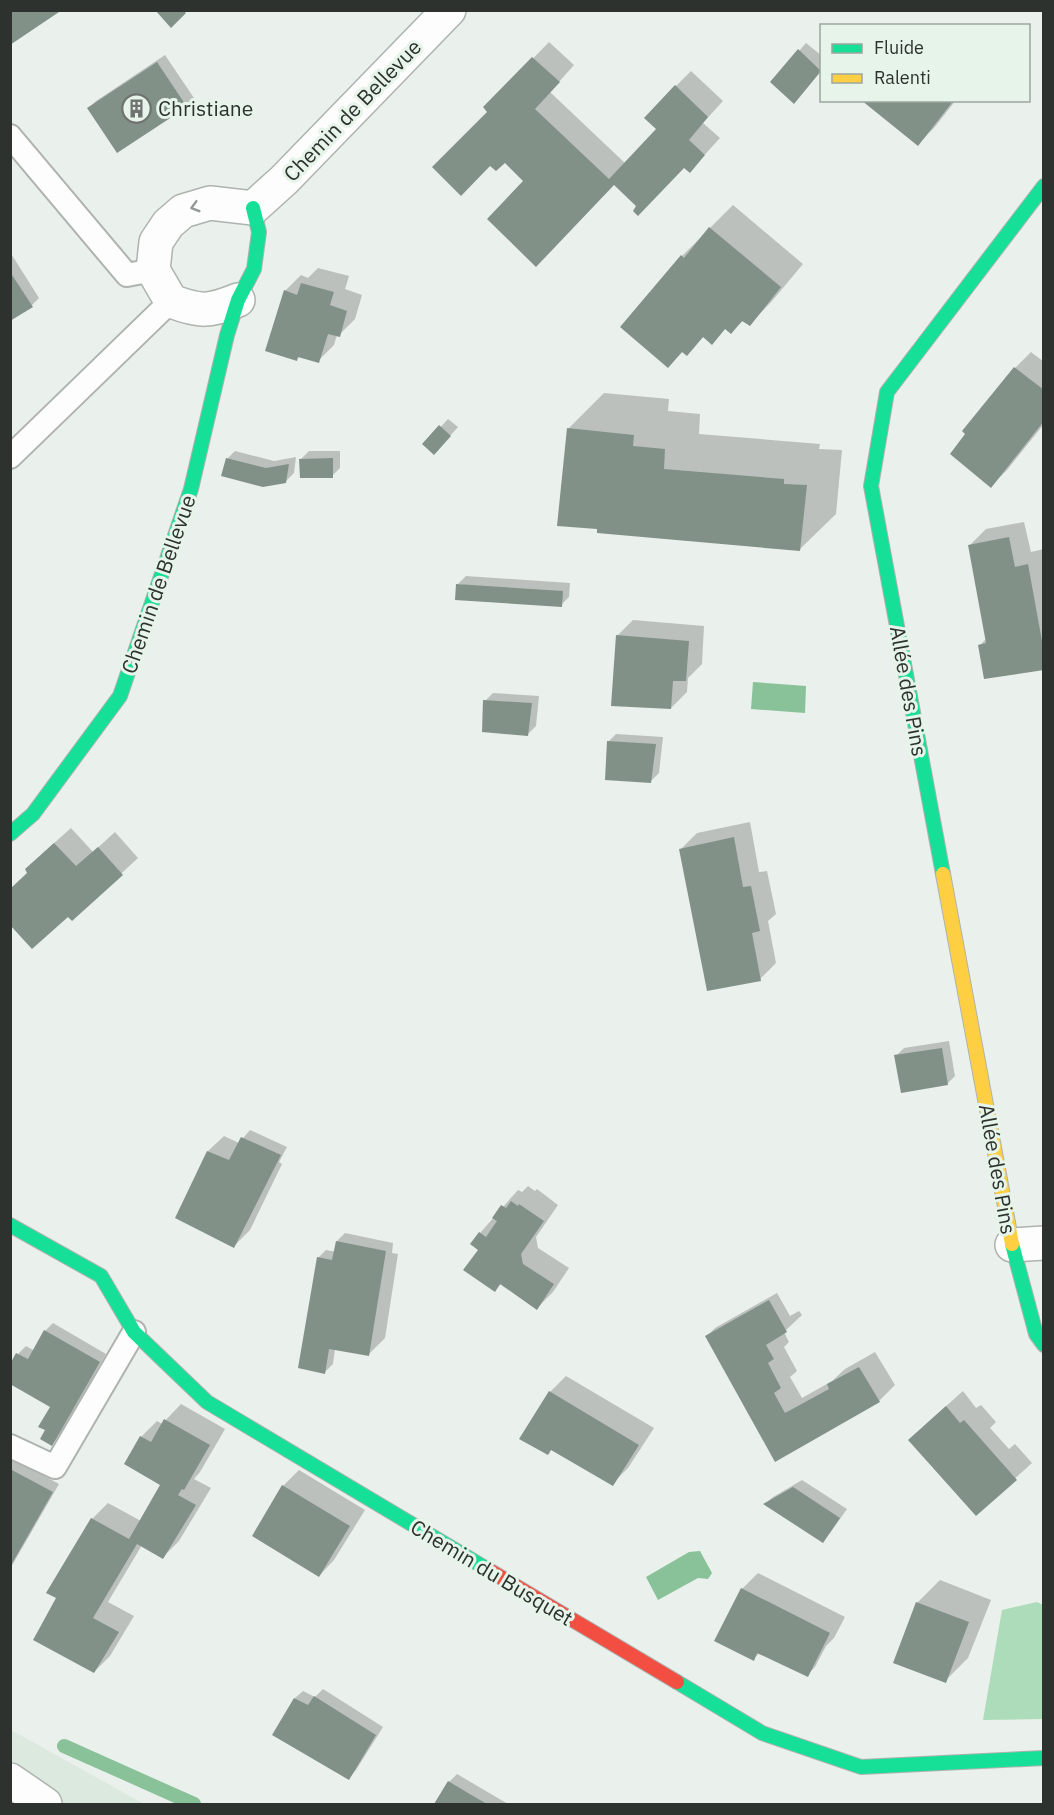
<svg xmlns="http://www.w3.org/2000/svg" width="1054" height="1815" viewBox="0 0 1054 1815" font-family="'IBM Plex Sans',sans-serif">
<style>
.built{fill:#dbe9de}
.forest{fill:#addcba}
.water{fill:#89c299}
.shadow{fill:#0003}
.lines{fill:none;stroke-linecap:round;stroke-linejoin:round}
.stream{stroke:#89c299;stroke-width:14}
.building{fill:#829187}
.lane-casing{stroke:#aeb3af;stroke-width:26}
.street-casing{stroke:#aeb3af;stroke-width:36}
.fast-casing{stroke:#aeb3af;stroke-width:16}
.slow-casing{stroke:#aeb3af;stroke-width:16}
.jam-casing{stroke:#aeb3af;stroke-width:16}
.lane{stroke:#fcfdfc;stroke-width:22}
.street{stroke:#fcfdfc;stroke-width:33}
.fast{stroke:#16e098;stroke-width:14}
.slow{stroke:#ffcf43;stroke-width:14}
.jam{stroke:#f24e42;stroke-width:14}
.oneway{stroke:#949895}
.labels{text-anchor:middle;dominant-baseline:central;stroke-width:6;stroke-linejoin:round;paint-order:stroke}
.poi-label{font-size:21px;fill:#2d322e;stroke:#e6f4e9;text-anchor:start}
.street-label{font-size:21px;fill:#2d322e;stroke:#e6f4e9}
</style>
<rect width="100%" height="100%" fill="#eaf0eb"/>
<path class="built" d="M11,1730L144,1804H11Z"/>
<path class="forest" d="M1037,1602L1043,1605V1719L983,1720L1002,1610Z"/>
<path class="water" d="M753,682L806,686L805,713L751,709Z
M700,1551L712,1573L708,1579L698,1578L658,1600L646,1577L689,1552Z"/>
<path class="shadow" d="M549,42L574,65L550,92L626,164L658,129L676,86L691,71L723,101L703,123L720,138L690,171L685,166L638,206L614,183L525,181L485,108Z
M806,43L822,56V70L801,94L799,51Z
M165,55L194,98L186,106L89,108L96,101Z
M863,100H956L934,128L918,144Z
M733,205L803,264L772,301L750,324L744,320L731,332L726,328L712,343L704,336L687,354L683,351L668,366L682,256Z
M10,252L39,298L32,305L10,319Z
M318,268L349,276L345,289L362,295L355,319L339,335H337L334,345L318,361L300,356L297,359L285,291L301,275L308,278Z
M1031,352L1044,362V424L1007,470L991,486L967,434L964,431L1015,368Z
M604,393L669,399L668,411L700,414L699,434L820,444L819,449L842,450L836,514L800,549L568,429Z
M448,419L458,427L442,445L425,444Z
M235,451L274,461L296,457L294,473L286,481L227,459Z
M309,451H340V468L332,476L301,459Z
M1024,522L1031,552L1044,549V668L979,646L986,639L970,545L986,529Z
M466,576L570,583L569,597L561,605L458,584Z
M633,620L704,626L702,664L688,678L687,692L671,708L617,636Z
M493,693L539,696L536,726L528,734L485,701Z
M616,734L663,737L659,773L651,781L608,742Z
M750,822L759,872L767,871L776,914L768,921L776,963L760,979L681,849L697,833Z
M71,828L93,852L115,832L138,858L72,919L29,873L43,853Z
M949,1041L955,1076L947,1084L896,1056L904,1048Z
M250,1130L287,1147L279,1162L282,1164L250,1230L234,1246L177,1218L208,1151L224,1136L239,1143Z
M528,1186L535,1191L537,1189L558,1205L536,1237L538,1248L569,1268L553,1292L537,1308L502,1283L495,1290L480,1249V1233L518,1190L522,1192Z
M345,1233L393,1243L392,1253L398,1254L385,1338L369,1354L335,1349L333,1364L325,1372L318,1258L326,1250L336,1252L337,1241Z
M777,1293L790,1316L799,1311L802,1315L784,1332L789,1342L784,1347L797,1371L790,1377L802,1398L832,1381L845,1369L875,1352L895,1385L879,1401L775,1460L707,1336L715,1328Z
M53,1323L106,1354L60,1436L52,1444V1406L18,1354L26,1346L35,1351L45,1331Z
M566,1376L654,1428L628,1468L612,1484L552,1449L548,1453L550,1392Z
M963,1391L976,1408L981,1405L996,1422L990,1428L1009,1449L1015,1444L1032,1463L976,1514L926,1424Z
M181,1404L225,1429L200,1472L194,1479L211,1488L179,1541L163,1557L142,1545L108,1602L134,1616L110,1656L94,1672L58,1597L92,1519L108,1503L141,1521L162,1484L141,1437L157,1421L162,1424Z
M10,1457L59,1484L10,1569Z
M299,1470L365,1510L334,1560L319,1576L283,1486Z
M802,1480L847,1509L830,1533L823,1541L765,1504L773,1497Z
M758,1573L845,1617L834,1638L826,1646L815,1667L807,1675L760,1653L753,1659L742,1589Z
M940,1580L991,1600L968,1658L945,1681L917,1603Z
M323,1689L383,1727L356,1770L349,1778L295,1698L303,1691L315,1697Z
M457,1774L508,1804H435L449,1782Z"/>
<g class="lines">
<path class="stream" d="M64,1746L194,1804"/>
</g>
<path class="building" d="M10,10H58L59,12L10,45Z
M155,10H183L186,13L171,28Z
M798,49L821,71L794,104L770,82Z
M532,57L560,82L535,109L609,179L656,129L644,118L675,85L708,117L689,140L705,155L690,173L684,168L638,216L633,211L636,206L614,185L536,267L487,219L523,181L505,163L496,171L490,166L461,196L432,167L487,112L483,107Z
M157,62L187,107L117,153L87,108Z
M861,100H954L918,146Z
M709,227L781,287L750,326L742,321L731,334L725,329L712,345L703,337L687,356L682,352L668,368L620,327L681,255L684,258Z
M10,272L33,307L10,321Z
M301,283L334,292L330,305L347,311L340,337L328,334L319,363L298,357L297,361L265,351L284,290L297,295Z
M1014,367L1044,390V421L991,488L950,454L965,434L962,431Z
M439,425L451,436L434,455L422,444Z
M567,428L634,435L633,446L665,449L664,469L784,479V484L807,485L800,551L597,533V529L557,526Z
M226,458L266,468L289,464L286,483L263,487L221,476Z
M333,458V478H300L299,459Z
M1009,537L1015,567L1028,564L1044,652V670L984,679L978,645L986,643L968,545Z
M456,584L563,591L562,607L455,600Z
M616,635L689,641L686,681H673L671,709L611,706Z
M483,700L532,703L528,736L482,732Z
M607,741L656,744L651,783L605,780Z
M734,837L743,887L751,886L760,931L752,933L761,981L707,991L679,849Z
M54,843L76,866L98,847L123,875L72,921L68,917L32,949L10,925V889L27,873L25,869Z
M942,1048L948,1085L901,1093L894,1055Z
M241,1137L281,1155L234,1248L175,1218L207,1151L229,1160Z
M511,1201L518,1206L519,1204L544,1221L521,1254L523,1264L554,1284L537,1310L500,1284L495,1292L463,1270L478,1250L470,1244L479,1232L486,1237L497,1221L492,1218L501,1205L506,1208Z
M336,1241L386,1251L369,1356L329,1349L325,1374L298,1368L317,1257L332,1260Z
M769,1300L787,1332L766,1345L774,1359L768,1363L781,1388L774,1393L785,1413L829,1389L827,1384L859,1367L880,1402L775,1462L705,1336Z
M44,1330L100,1362L52,1446L40,1439L45,1430L38,1427L50,1407L10,1384V1364L16,1353L28,1359Z
M549,1391L639,1445L613,1486L551,1450L548,1455L519,1439Z
M946,1406L960,1423L964,1420L1017,1480L976,1516L908,1440Z
M164,1419L210,1445L184,1490L182,1489L178,1495L196,1505L163,1559L137,1544L93,1618L119,1632L94,1673L33,1640L56,1598L46,1593L91,1518L129,1539L160,1485L124,1464L140,1436L151,1442Z
M10,1469L53,1492L10,1567Z
M282,1485L350,1526L319,1577L252,1536Z
M793,1487L840,1518L823,1543L763,1504Z
M741,1588L830,1633L808,1677L757,1653L754,1661L714,1641Z
M916,1602L969,1622L946,1683L893,1663Z
M314,1696L376,1735L349,1780L272,1735L294,1698L308,1705Z
M448,1781L468,1793L487,1804H434Z"/>
<g class="lines">
<defs>
<path id="lane" d="M10,136L127,275L153,270
M10,457L171,301
M10,1446L55,1467L134,1332"/>
<path id="street" d="M238,300C209,312 200,312 171,301L153,270L156,242L168,224L183,211L210,203L253,208L284,180L449,10
M1012,1245L1044,1243
M10,1780L45,1804"/>
<path id="fast" d="M10,834L33,814L120,696L191,489L227,335L238,300L254,269L259,232L253,208
M943,874L871,486L887,392L1044,186
M10,1225L101,1276L134,1332L207,1402L487,1569
M1012,1244L1036,1334L1044,1345
M677,1682L762,1733L861,1767L1044,1758"/>
<path id="slow" d="M943,874L1012,1244"/>
<path id="jam" d="M487,1569L677,1682"/>
</defs>
<use href="#lane" class="lane-casing"/>
<use href="#street" class="street-casing"/>
<use href="#fast" class="fast-casing"/>
<use href="#slow" class="slow-casing"/>
<use href="#jam" class="jam-casing"/>
<use href="#lane" class="lane"/>
<use href="#street" class="street"/>
<use href="#fast" class="fast"/>
<use href="#slow" class="slow"/>
<use href="#jam" class="jam"/>
</g>
<defs><path id="oneway-chevron" d="M-2-3.5L2.5 0L-2 3.5" fill="none" stroke-width="1.6" stroke-linecap="round" stroke-linejoin="round" transform="scale(1.5)"/></defs>
<use class="oneway" href="#oneway-chevron" transform="translate(195 207) rotate(164)"/>
<defs>
<symbol id="building-ring" viewBox="-11 -11 22 22"><circle r="9.5" fill="#e6f4e9" stroke="#6f7470" stroke-width="1.5"/><path d="M-4-6H4V6H1V3H-1V6H-4ZM-2.5-4.3h1.7v1.8h-1.7ZM.8-4.3h1.7v1.8H.8ZM-2.5-1h1.7V.8h-1.7ZM.8-1h1.7V.8H.8Z" fill="#6f7470"/></symbol>
</defs>
<g fill-rule="evenodd">
<use href="#building-ring" x="120" y="92" width="33" height="33"/>
</g>
<g class="labels">
<g class="poi-label">
<text x="158" y="108">Christiane</text>
</g>
<g class="street-label">
<text transform="translate(352 110) rotate(-46)">Chemin de Bellevue</text>
<text transform="translate(158 584) rotate(-71)">Chemin de Bellevue</text>
<text transform="translate(909 691) rotate(80)">Allée des Pins</text>
<text transform="translate(998 1169) rotate(80)">Allée des Pins</text>
<text transform="translate(492 1572) rotate(31)">Chemin du Busquet</text>
</g>
</g>
<rect width="1054" height="1815" fill="none" stroke="#2d322e" stroke-width="24"/>
<rect x="820" y="24" width="210" height="78" fill="#e6f4e9" stroke="#9ca69e" stroke-width="1.5"/>
<rect x="832" y="44" width="30" height="9" fill="#16e098" stroke="#9ca69e" stroke-width="1.5"/>
<text x="874" y="54" font-size="18" fill="#2d322e">Fluide</text>
<rect x="832" y="74" width="30" height="9" fill="#ffcf43" stroke="#9ca69e" stroke-width="1.5"/>
<text x="874" y="84" font-size="18" fill="#2d322e">Ralenti</text>
</svg>
